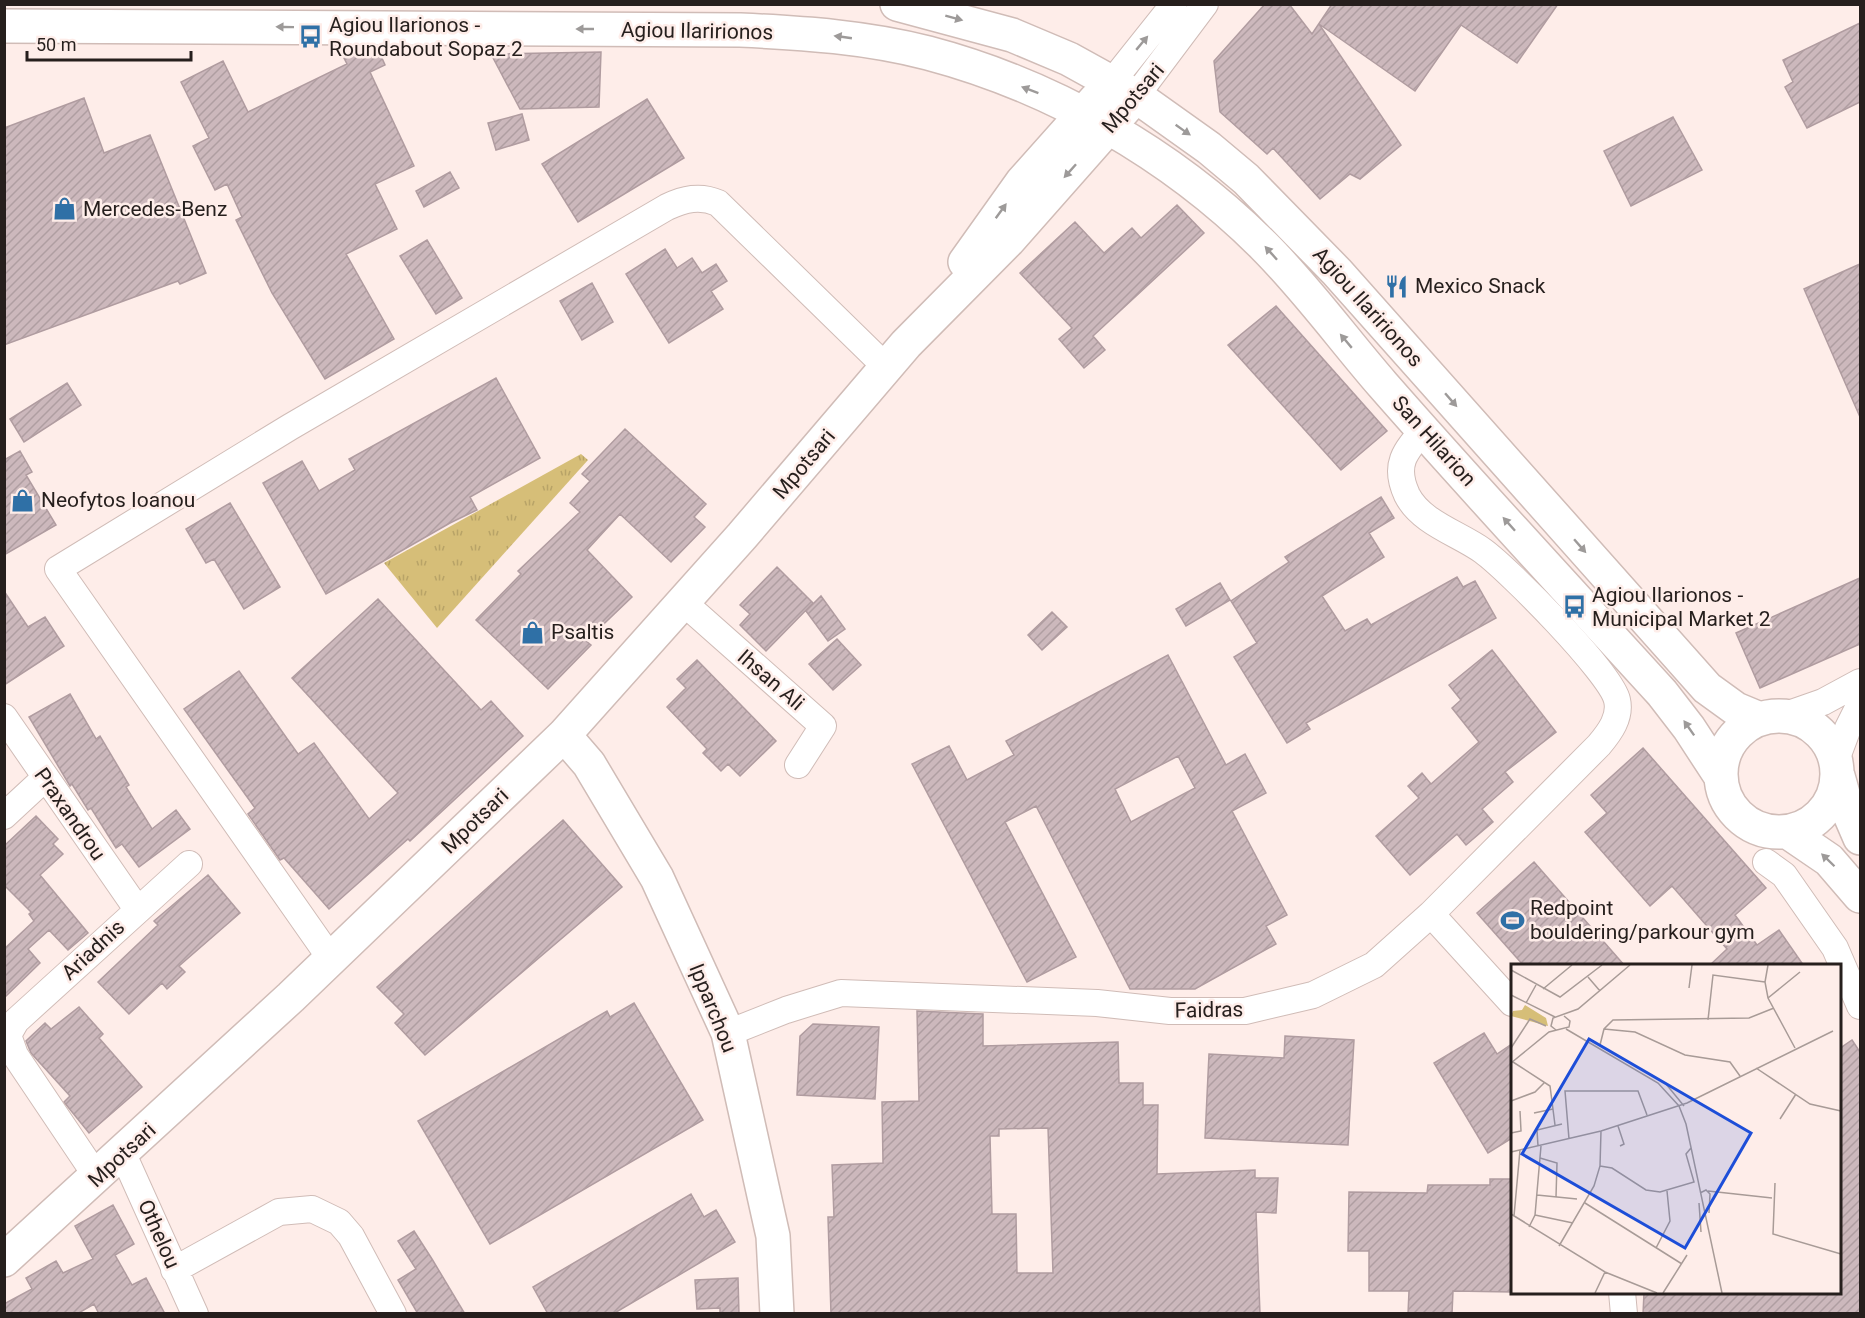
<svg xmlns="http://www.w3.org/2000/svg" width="1865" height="1318" viewBox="0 0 1865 1318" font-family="Roboto,sans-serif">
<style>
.grass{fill:url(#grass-tufts)}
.building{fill:url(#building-hatch);stroke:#b09ca0;stroke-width:1.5;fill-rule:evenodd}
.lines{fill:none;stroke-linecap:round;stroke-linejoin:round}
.street-casing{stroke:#d0bcb7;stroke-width:28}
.secondary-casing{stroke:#d0bcb7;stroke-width:36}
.street{stroke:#fff;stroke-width:26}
.secondary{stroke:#fff;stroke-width:33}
.oneway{fill:#9d9a99}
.labels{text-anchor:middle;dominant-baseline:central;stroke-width:5;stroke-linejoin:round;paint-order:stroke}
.poi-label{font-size:21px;fill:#261f1d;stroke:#feede9;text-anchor:start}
.street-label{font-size:21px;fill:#261f1d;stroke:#feede9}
.inset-road{fill:none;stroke:#a89b97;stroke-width:1.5}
.view{fill:#1d4ed8;fill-opacity:0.15;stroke:#1d4ed8;stroke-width:3}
.inset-edge{fill:none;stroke:#261f1d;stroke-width:3}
</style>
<defs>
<pattern id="grass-tufts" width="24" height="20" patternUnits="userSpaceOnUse" patternTransform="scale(1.5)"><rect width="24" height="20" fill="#d6be78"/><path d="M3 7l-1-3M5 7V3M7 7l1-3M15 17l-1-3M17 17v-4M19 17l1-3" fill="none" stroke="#b8a367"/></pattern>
<pattern id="building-hatch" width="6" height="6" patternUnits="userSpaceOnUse" patternTransform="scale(1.5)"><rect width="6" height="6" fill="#ccb8bc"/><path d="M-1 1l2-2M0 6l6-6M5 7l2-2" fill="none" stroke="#af9ea1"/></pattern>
</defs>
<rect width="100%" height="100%" fill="#feede9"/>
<path class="grass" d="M581,454L588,460L437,628L384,563Z"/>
<path class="building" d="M1265,4H1289L1312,34L1332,4H1558L1517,63L1461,25L1415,91L1319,24L1401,145L1360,179L1350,174L1320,199L1273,148L1267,154L1220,112L1214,61Z
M1860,23V102L1807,128L1785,87L1793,82L1783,60Z
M369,47H377L385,65L370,72L414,166L375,184L397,229L346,254L394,339L325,379L272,293L236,220L242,217L227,184L215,190L193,146L209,138L181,82L223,61L248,112L347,64L344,58Z
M601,52L599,107L520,109L491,54Z
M84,98L104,153L150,135L206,273L180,284L178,281L4,345V128Z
M647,99L684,158L578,222L542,164Z
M522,114L529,140L496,150L488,123Z
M1673,117L1702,170L1631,206L1604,151Z
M450,172L459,188L424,207L416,191Z
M1177,205L1204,233L1093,336L1105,350L1084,368L1059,339L1072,328L1020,273L1075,222L1104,253L1132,228L1141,238Z
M427,240L462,298L436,314L400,256Z
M665,249L677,268L692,258L702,273L716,264L727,281L711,291L723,309L669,343L626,274Z
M1860,264V417L1804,289Z
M592,283L613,322L582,340L560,301Z
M1276,306L1387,431L1341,470L1228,345Z
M496,378L540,458L470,497L477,510L450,523L326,594L263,483L302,461L319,491L355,470L349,459Z
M67,383L81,405L24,442L10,419Z
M625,429L706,504L694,517L705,527L671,562L620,514L587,550L632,597L586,641L591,645L548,689L476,620L521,574L518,571L580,512L570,503L590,481L582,474Z
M20,451L32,472L26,475L56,525L4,555V460Z
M1381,497L1394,518L1369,533L1384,557L1322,596L1345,631L1367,619L1371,625L1457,577L1463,587L1475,581L1496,618L1306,723L1310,729L1287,743L1234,657L1257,643L1231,601L1289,562L1285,557Z
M230,503L280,587L244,609L214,559L206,563L186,529Z
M777,567L813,603L766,651L740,625L750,614L740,605Z
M1860,578V644L1760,688L1736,633Z
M1220,583L1230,600L1186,626L1176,609Z
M4,591L28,627L45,617L64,646L4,685Z
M821,596L845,629L828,641L806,611Z
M378,599L481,710L491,701L523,736L410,841L408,839L329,909L284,858L280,860L248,814L255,808L184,709L239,671L298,754L314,743L369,819L398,793L292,678Z
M1052,612L1067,627L1042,650L1028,635Z
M837,639L861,665L833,690L809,664Z
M1492,650L1556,732L1505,772L1513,782L1482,809L1493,822L1466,845L1457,834L1410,875L1376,836L1419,798L1408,786L1422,773L1431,784L1479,742L1452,708L1461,700L1449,685Z
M1168,655L1226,765L1245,754L1266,793L1232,811L1287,915L1266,926L1276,944L1195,989H1130L1036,806L1005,822L1076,957L1027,982L912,764L949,746L967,780L1014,755L1006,741ZM1178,756L1195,788L1131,822L1115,789Z
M697,660L776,741L740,776L728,764L721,771L703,753L707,749L667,707L686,688L677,679Z
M70,694L96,739L100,736L129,785L126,787L152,829L176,810L190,829L139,867L122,844L116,848L91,808L88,810L72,784L70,786L29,717Z
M1643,748L1766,888L1735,915L1757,945L1779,930L1804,966H1709L1727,949L1672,886L1650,906L1585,832L1607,813L1591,795Z
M36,816L58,839L53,844L63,854L40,875L88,933L68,950L49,930L28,949L40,963L4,998V949L34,921L29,914L31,912L4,885V846Z
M563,820L622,887L425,1055L395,1023L404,1014L377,987Z
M1534,862L1625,966H1524L1477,913Z
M208,875L240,913L179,966L185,972L167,989L162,983L129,1014L98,982L158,925L154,921Z
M634,1003L703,1120L490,1244L418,1121L607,1011L610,1017Z
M79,1007L103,1034L99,1038L142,1087L89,1133L64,1102L70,1096L31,1053L26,1041L45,1023L51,1029Z
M917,1011L983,1014V1046L1118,1042L1119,1083H1143V1105H1158L1157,1174L1255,1170V1178H1278L1276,1213L1256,1212L1260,1314H831L828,1217H834L832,1165L883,1163L882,1102L919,1101ZM1048,1128L1053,1273H1017L1016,1214H992L990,1136H999V1129Z
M813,1024L879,1027L875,1099L797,1095L800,1036Z
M1484,1033L1497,1054L1512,1044V1138L1488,1153L1434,1063Z
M1285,1036L1354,1040L1348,1145L1205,1138L1209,1054L1284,1058Z
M1852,1040L1860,1052V1314H1643L1644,1293H1839V1049Z
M1490,1179H1512V1292L1453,1291L1452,1314H1408L1409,1291H1369V1251H1348L1349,1192L1427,1193L1428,1185H1490Z
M691,1194L704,1217L716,1210L735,1242L613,1314H548L533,1287Z
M113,1205L134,1244L115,1255L132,1285L146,1278L165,1314H99L94,1304L77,1314H4V1304L32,1289L26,1278L56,1261L63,1273L93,1259L75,1226Z
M414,1231L432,1259L465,1314H418L398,1280L416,1269L398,1241Z
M738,1278L739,1314H720V1308L697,1309L695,1280Z"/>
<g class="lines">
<defs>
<path id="street" d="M1111,83L1174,4
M1136,96L1205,4
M683,602L823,726L798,765
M1783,716L1823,702L1860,682
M4,717L137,909
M1836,760L1848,728L1860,704
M4,816L45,778
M1766,862L1784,875L1835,948L1860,1006
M1431,914L1512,1003
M331,959L58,569L290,427L667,207C684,199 700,195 718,203L886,367
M728,1033L786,1010L841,993L1097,1003L1170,1011H1245L1313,995L1374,965L1431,914L1599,745C1610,732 1621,717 1617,700C1611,673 1509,570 1483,551C1460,534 1421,523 1407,495C1393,465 1405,451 1424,430
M123,1154L195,1314
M97,1177L15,1055L8,1035L16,1021L189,864
M174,1270L279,1212L312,1209L339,1222L351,1236L393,1314
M1622,1292L1624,1314"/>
<path id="secondary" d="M897,4L1012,35L1069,59L1136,96L1209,148L1246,179L1337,272L1707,688L1736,709L1760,719
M4,26L740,30C804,33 866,37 928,53C1053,86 1173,155 1264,246C1307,289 1343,339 1383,385C1474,489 1569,591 1662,693L1689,728L1721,777
M965,262L1022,182L1096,99
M1721 774a58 58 0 1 1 116 0a58 58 0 1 1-116 0Z
M564,735L589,764L657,878L728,1033L773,1236L777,1314
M1838,776L1847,808L1860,838
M1788,832L1829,860L1860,896
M4,1260L291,997L564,735L742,536L906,344L1008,241L1136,96"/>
</defs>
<use href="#street" class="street-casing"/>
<use href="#secondary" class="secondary-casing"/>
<use href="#street" class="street"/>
<use href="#secondary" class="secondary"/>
</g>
<defs><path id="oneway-solid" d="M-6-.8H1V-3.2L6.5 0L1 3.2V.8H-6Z" transform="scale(1.5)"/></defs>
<g class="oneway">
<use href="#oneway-solid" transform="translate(954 18) rotate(15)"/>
<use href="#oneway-solid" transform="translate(285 27) rotate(-179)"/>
<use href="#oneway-solid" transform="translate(585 29) rotate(-180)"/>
<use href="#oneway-solid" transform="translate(843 37) rotate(-172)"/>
<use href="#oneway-solid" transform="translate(1142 43) rotate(-50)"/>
<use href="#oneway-solid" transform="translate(1030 90) rotate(-159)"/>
<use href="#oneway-solid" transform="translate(1183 130) rotate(35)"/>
<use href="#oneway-solid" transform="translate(1070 171) rotate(132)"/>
<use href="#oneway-solid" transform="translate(1001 211) rotate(-54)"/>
<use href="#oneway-solid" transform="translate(1271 253) rotate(-132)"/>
<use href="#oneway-solid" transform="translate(1346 341) rotate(-130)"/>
<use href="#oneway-solid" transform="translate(1451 400) rotate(49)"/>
<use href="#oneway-solid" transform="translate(1509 524) rotate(-132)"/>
<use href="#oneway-solid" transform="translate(1580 546) rotate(49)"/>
<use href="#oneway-solid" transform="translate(1689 728) rotate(-125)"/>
<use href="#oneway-solid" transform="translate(1828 860) rotate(-136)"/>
</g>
<defs>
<symbol id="bus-bare" viewBox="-9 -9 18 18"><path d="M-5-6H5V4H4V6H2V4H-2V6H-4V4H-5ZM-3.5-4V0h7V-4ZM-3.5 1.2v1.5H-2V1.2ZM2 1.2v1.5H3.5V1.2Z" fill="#2f70a6" stroke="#feede9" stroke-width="2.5" paint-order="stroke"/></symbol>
<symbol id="shop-bare" viewBox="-9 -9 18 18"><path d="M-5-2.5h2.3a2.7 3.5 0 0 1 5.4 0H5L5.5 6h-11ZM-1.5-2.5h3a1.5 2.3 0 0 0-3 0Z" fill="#2f70a6" stroke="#feede9" stroke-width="2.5" paint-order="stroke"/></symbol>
<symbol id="restaurant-bare" viewBox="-9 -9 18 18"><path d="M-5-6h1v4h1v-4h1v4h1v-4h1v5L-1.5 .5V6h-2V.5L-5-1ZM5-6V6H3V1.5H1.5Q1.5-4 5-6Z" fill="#2f70a6" stroke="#feede9" stroke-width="2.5" paint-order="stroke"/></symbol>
<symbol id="stadium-bare" viewBox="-9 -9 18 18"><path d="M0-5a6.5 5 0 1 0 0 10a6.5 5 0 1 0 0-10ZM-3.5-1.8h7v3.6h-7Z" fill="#2f70a6" stroke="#feede9" stroke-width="2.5" paint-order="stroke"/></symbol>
</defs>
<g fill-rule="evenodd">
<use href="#bus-bare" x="294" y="20" width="33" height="33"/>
<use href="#shop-bare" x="48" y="192" width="33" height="33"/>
<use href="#restaurant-bare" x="1380" y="270" width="33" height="33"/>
<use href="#shop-bare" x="6" y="484" width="33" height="33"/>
<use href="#bus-bare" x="1558" y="590" width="33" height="33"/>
<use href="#shop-bare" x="516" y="616" width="33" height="33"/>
<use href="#stadium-bare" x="1496" y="904" width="33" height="33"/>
</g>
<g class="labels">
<g class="poi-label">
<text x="329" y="25">Agiou Ilarionos -<tspan x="329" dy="24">Roundabout Sopaz 2</tspan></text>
<text x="83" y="209">Mercedes-Benz</text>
<text x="1415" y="286">Mexico Snack</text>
<text x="41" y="500">Neofytos Ioanou</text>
<text x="1592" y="595">Agiou Ilarionos -<tspan x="1592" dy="24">Municipal Market 2</tspan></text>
<text x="551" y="632">Psaltis</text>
<text x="1530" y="908">Redpoint<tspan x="1530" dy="24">bouldering/parkour gym</tspan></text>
</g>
<g class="street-label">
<text transform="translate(697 31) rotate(1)">Agiou Ilaririonos</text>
<text transform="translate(1133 98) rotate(-50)">Mpotsari</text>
<text transform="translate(1368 307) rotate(48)">Agiou Ilaririonos</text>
<text transform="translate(1434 441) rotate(48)">San Hilarion</text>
<text transform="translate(804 464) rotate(-50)">Mpotsari</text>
<text transform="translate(771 680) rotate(41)">Ihsan Ali</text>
<text transform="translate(70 814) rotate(55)">Praxandrou</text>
<text transform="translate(475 821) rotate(-44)">Mpotsari</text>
<text transform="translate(93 950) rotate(-43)">Ariadnis</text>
<text transform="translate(713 1008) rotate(68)">Ipparchou</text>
<text transform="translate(1209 1010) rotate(-1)">Faidras</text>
<text transform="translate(122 1155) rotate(-43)">Mpotsari</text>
<text transform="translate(159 1234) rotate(66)">Othelou</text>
</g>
</g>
<g transform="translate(1511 964)">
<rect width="330" height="330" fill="#feede9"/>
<path d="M14,41L35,54L37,62L0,52L2,47L11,46Z" fill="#d6be78"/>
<path class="inset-road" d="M257,1L254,18L257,34L284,84M0,6L49,33L91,1M77,13L89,27M178,24L181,1M32,25L61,1M0,31L44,53M257,34L289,8M15,39L25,21M197,56L202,11L254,18M55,65L147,119L168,142L175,160L211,329M93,65L124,68L174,91L219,98L229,112M45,66L40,62L42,54L67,45L119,1M89,81L93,65L102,56L238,54L263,44M0,84L19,55L35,62M2,98L39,122L44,161M0,99L38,68L58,63L59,57L53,52M245,104L299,140L330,147M155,120L173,142M0,137L24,128L34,118M23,149L42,145M269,155L285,130M107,162L113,180L109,182M0,169L10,167L9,147M58,175L54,127H127L136,151M27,182L26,166L51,160M0,188L90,167L176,139L322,67M29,194L46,199L45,233M89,202L101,204L135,226L149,228L183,218L175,190L180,184M264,219L262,270L330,290M197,227L261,234M189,229L195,226L199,230L198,249M26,231L66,235M74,239L171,300M188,239L190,268M0,250L94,308L146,329M24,251L62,259M3,252L9,186M18,263L24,251L30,182M48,282L83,222L89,202L90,167M145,284L159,257L156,227M84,329L94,308M152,329L176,291"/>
<path class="view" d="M78,75L240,169L174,284L11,190Z"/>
<rect width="330" height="330" class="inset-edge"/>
</g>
<rect width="1865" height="1318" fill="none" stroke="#261f1d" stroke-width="12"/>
<path d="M27 51v9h164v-9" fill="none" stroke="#261f1d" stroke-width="3"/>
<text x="36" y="51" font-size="18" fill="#261f1d" stroke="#feede9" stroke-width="4.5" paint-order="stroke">50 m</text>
</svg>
